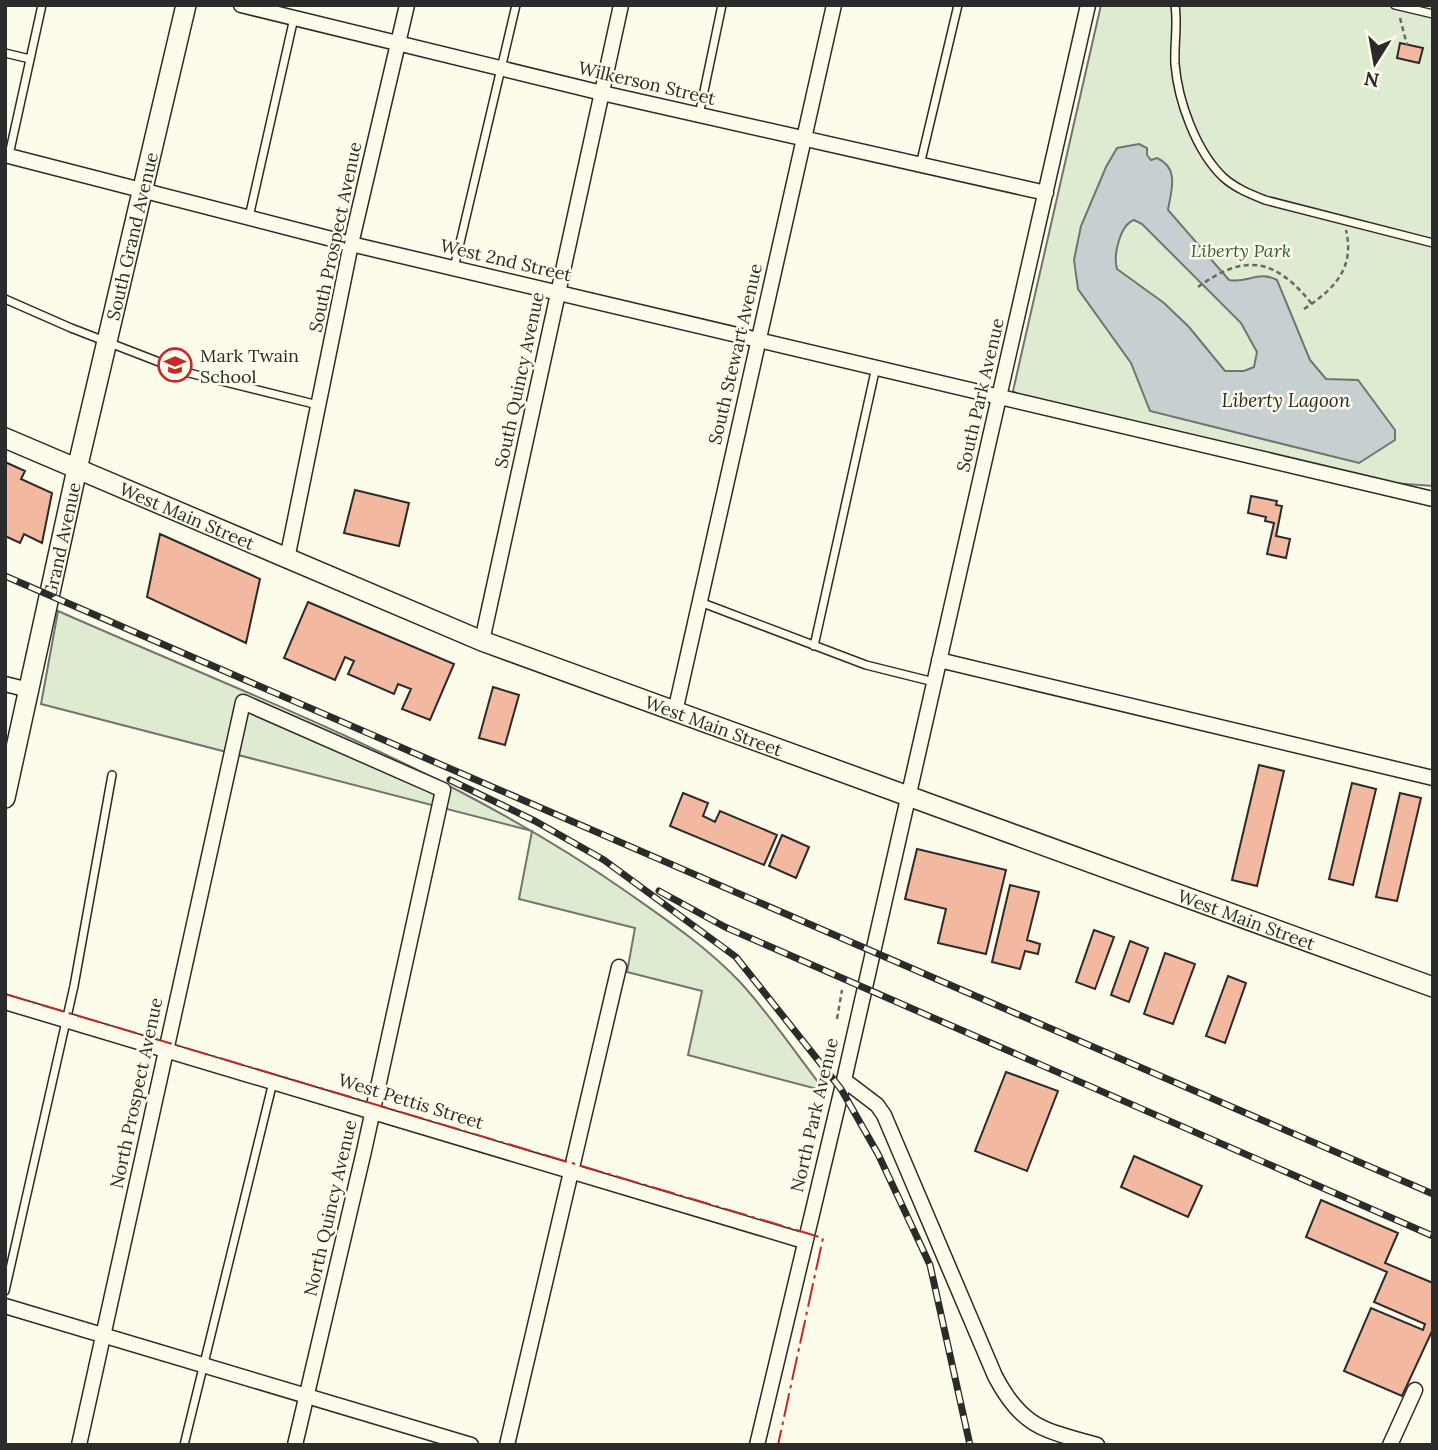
<svg xmlns="http://www.w3.org/2000/svg" width="1438" height="1450" viewBox="0 0 1438 1450" font-family="Lora,serif">
<style>
.green{fill:#deebd1;stroke:#74746e;stroke-width:2}
.water{fill:#c7d0d0;stroke:#74746e;stroke-width:2;fill-rule:evenodd}
.building{fill:#f2b8a0;stroke:#2b2b2b;stroke-width:2}
.lines{fill:none;stroke-linecap:round;stroke-linejoin:round}
.lane-casing{stroke:#2b2b2b;stroke-width:10}
.street-casing{stroke:#2b2b2b;stroke-width:17}
.secondary-casing{stroke:#2b2b2b;stroke-width:22}
.path{stroke:#6a6964;stroke-width:2.5;stroke-dasharray:5 3.5;stroke-linecap:butt}
.lane{stroke:#fdfbea;stroke-width:7}
.street{stroke:#fdfbea;stroke-width:14}
.secondary{stroke:#fdfbea;stroke-width:19}
.rail-casing{stroke:#2b2b2b;stroke-width:7}
.rail{stroke:#fdfbea;stroke-width:4.5;stroke-dasharray:13;stroke-linecap:butt}
.power{stroke:#c62828;stroke-width:2;stroke-dasharray:24 5 3.5 5;stroke-linecap:butt}
.labels{text-anchor:middle;dominant-baseline:central;stroke-width:5;stroke-linejoin:round;paint-order:stroke}
.street-label{font-size:18px;fill:#2b2b2b;stroke:#fdfbea}
.park-label{font-size:18px;font-style:italic;fill:#34623c;stroke:#fdfbea}
.poi-label{font-size:18px;fill:#2b2b2b;stroke:#fdfbea;text-anchor:start}
.water-label{font-size:19px;font-style:italic;fill:#2b2b2b;stroke:#fdfbea}
</style>
<rect width="100%" height="100%" fill="#fdfbea"/>
<path class="green" d="M1101,5H1433V486L1379,482L1021,396L1013,391Z
M58,611C250,696 451,769 624,890C664,918 706,946 740,982C771,1016 797,1055 825,1091L688,1055L702,991L627,972L635,928L519,899L532,831L41,704Z"/>
<path class="water" d="M1139,144L1147,148V155L1151,160L1157,158C1180,168 1171,191 1168,210L1229,280C1247,284 1258,270 1277,280L1310,360L1326,379L1358,380L1395,430V440L1359,463L1150,411L1131,363L1078,289L1074,260L1081,226L1106,167L1117,148ZM1134,220L1142,224L1241,323L1257,352L1254,367L1244,371H1225L1189,327L1164,303L1117,269C1113,255 1120,225 1134,220Z"/>
<path class="building" d="M1400,43L1423,48L1419,63L1397,58Z
M5,462L25,471L21,479L52,493L42,543L24,534L20,543L5,536Z
M355,490L409,503L399,546L344,533Z
M1251,496L1277,501L1276,505L1282,506L1276,536L1290,539L1286,558L1267,554L1274,523L1265,521L1266,517L1248,513Z
M160,534L260,579L246,643L147,597Z
M308,602L454,664L430,720L402,709L411,689L398,684L394,694L348,674L354,661L345,657L335,680L284,658Z
M493,687L519,695L505,745L479,738Z
M1259,765L1284,771L1257,886L1232,880Z
M1352,783L1376,789L1353,885L1329,879Z
M683,793L708,803L703,816L715,822L720,811L777,835L764,865L670,826Z
M1400,793L1421,798L1397,901L1376,897Z
M782,835L809,847L796,878L769,866Z
M917,849L1006,870L986,954L938,943L946,909L905,899Z
M1010,885L1039,892L1027,940L1040,944L1038,954L1025,951L1020,969L992,962Z
M1094,930L1114,937L1095,989L1076,982Z
M1130,941L1148,948L1129,1002L1111,995Z
M1165,953L1195,964L1173,1024L1144,1014Z
M1228,976L1246,983L1225,1043L1206,1036Z
M1006,1072L1058,1091L1027,1171L975,1151Z
M1134,1156L1202,1186L1188,1217L1121,1187Z
M1321,1200L1398,1233L1385,1263L1433,1283V1329L1402,1396L1344,1371L1371,1308L1423,1330L1425,1324L1374,1302L1387,1272L1306,1237Z"/>
<g class="lines">
<defs>
<path id="lane" d="M1175,5C1178,25 1174,44 1175,64C1178,101 1196,151 1223,177C1235,188 1250,194 1265,200L1433,243
M1395,5L1433,14
M5,53L30,59
M699,115L722,5
M9,155L42,5
M920,165L958,5
M249,217L294,18
M454,268L516,5
M5,299L71,328L185,372L318,405
M700,602L866,665L934,682
M814,646L876,367
M5,1291L74,986L112,775
M184,1445L273,1082"/>
<path id="street" d="M241,5L602,93L1046,193
M5,155L351,244L1433,499
M287,559L351,244L407,5
M482,641L621,5
M939,660L1433,778
M5,684L29,690
M675,712L834,5
M5,1002L804,1241
M844,1080L877,1105L884,1115L995,1376C1022,1428 1044,1430 1097,1445
M5,1306L471,1445
M79,1445L243,702L443,790L364,1151L295,1445
M507,1445L619,967
M757,1445L844,1080L1088,5
M1390,1445L1415,1390"/>
<g id="secondary">
<path id="s1" d="M5,438L482,641L1433,987"/>
<path id="s2" d="M5,798L77,469L186,5"/>
</g>
</defs>
<use href="#lane" class="lane-casing"/>
<use href="#street" class="street-casing"/>
<use href="#secondary" class="secondary-casing"/>
<path class="path" d="M1400,18L1407,45
M1198,287C1245,253 1275,258 1312,304
M1304,309C1334,289 1355,269 1346,230
M837,1019L842,990"/>
<use href="#lane" class="lane"/>
<use href="#street" class="street"/>
<use href="#secondary" class="secondary"/>
<defs>
<path id="rail" d="M5,576L1433,1194
M450,780L535,821L604,860L736,957L841,1089L878,1154L930,1265L970,1445
M659,891L725,927L1433,1236"/>
</defs>
<use href="#rail" class="rail-casing"/>
<use href="#rail" class="rail"/>
<path class="power" d="M5,994L823,1238L778,1445"/>
</g>
<defs>
<symbol id="school-ring" viewBox="-11 -11 22 22"><circle r="9.5" fill="#fdfbea" stroke="#c62828" stroke-width="1.5"/><path d="M0-5L7-2L0 1L-7-2ZM-4 1L0 2.5L4 1V4Q0 6-4 4Z" fill="#c62828"/></symbol>
</defs>
<g fill-rule="evenodd">
<use href="#school-ring" x="156" y="346" width="38" height="38"/>
</g>
<g class="labels">
<g class="street-label">
<text transform="translate(647 83) rotate(13)">Wilkerson Street</text>
<text stroke="none"><textPath href="#s2" startOffset="576">South Grand Avenue</textPath></text>
<text transform="translate(335 237) rotate(-78)">South Prospect Avenue</text>
<text transform="translate(506 260) rotate(13)">West 2nd Street</text>
<text transform="translate(735 354) rotate(-77)">South Stewart Avenue</text>
<text transform="translate(519 380) rotate(-78)">South Quincy Avenue</text>
<text transform="translate(980 395) rotate(-77)">South Park Avenue</text>
<text stroke="none"><textPath href="#s1" startOffset="198">West Main Street</textPath></text>
<text stroke="none"><textPath href="#s2" startOffset="264">Grand Avenue</textPath></text>
<text stroke="none"><textPath href="#s1" startOffset="765">West Main Street</textPath></text>
<text stroke="none"><textPath href="#s1" startOffset="1332">West Main Street</textPath></text>
<text transform="translate(136 1093) rotate(-78)">North Prospect Avenue</text>
<text transform="translate(411 1101) rotate(17)">West Pettis Street</text>
<text transform="translate(814 1115) rotate(-77)">North Park Avenue</text>
<text transform="translate(330 1208) rotate(-77)">North Quincy Avenue</text>
</g>
<g class="park-label">
<text x="1241" y="250">Liberty Park</text>
</g>
<g class="poi-label">
<text x="200" y="355">Mark Twain<tspan x="200" dy="21">School</tspan></text>
</g>
<g class="water-label">
<text x="1286" y="400">Liberty Lagoon</text>
</g>
</g>
<rect width="1438" height="1450" fill="none" stroke="#2b2b2b" stroke-width="14"/>
<g transform="translate(1375 63) rotate(191)" stroke="#fdfbea" stroke-width="5" paint-order="stroke">
<path d="M0-5L12 26L0 18L-12 26Z" fill="#2b2b2b"/>
<text y="-10" font-size="19" font-weight="bold" text-anchor="middle" fill="#2b2b2b">N</text>
</g>
</svg>
